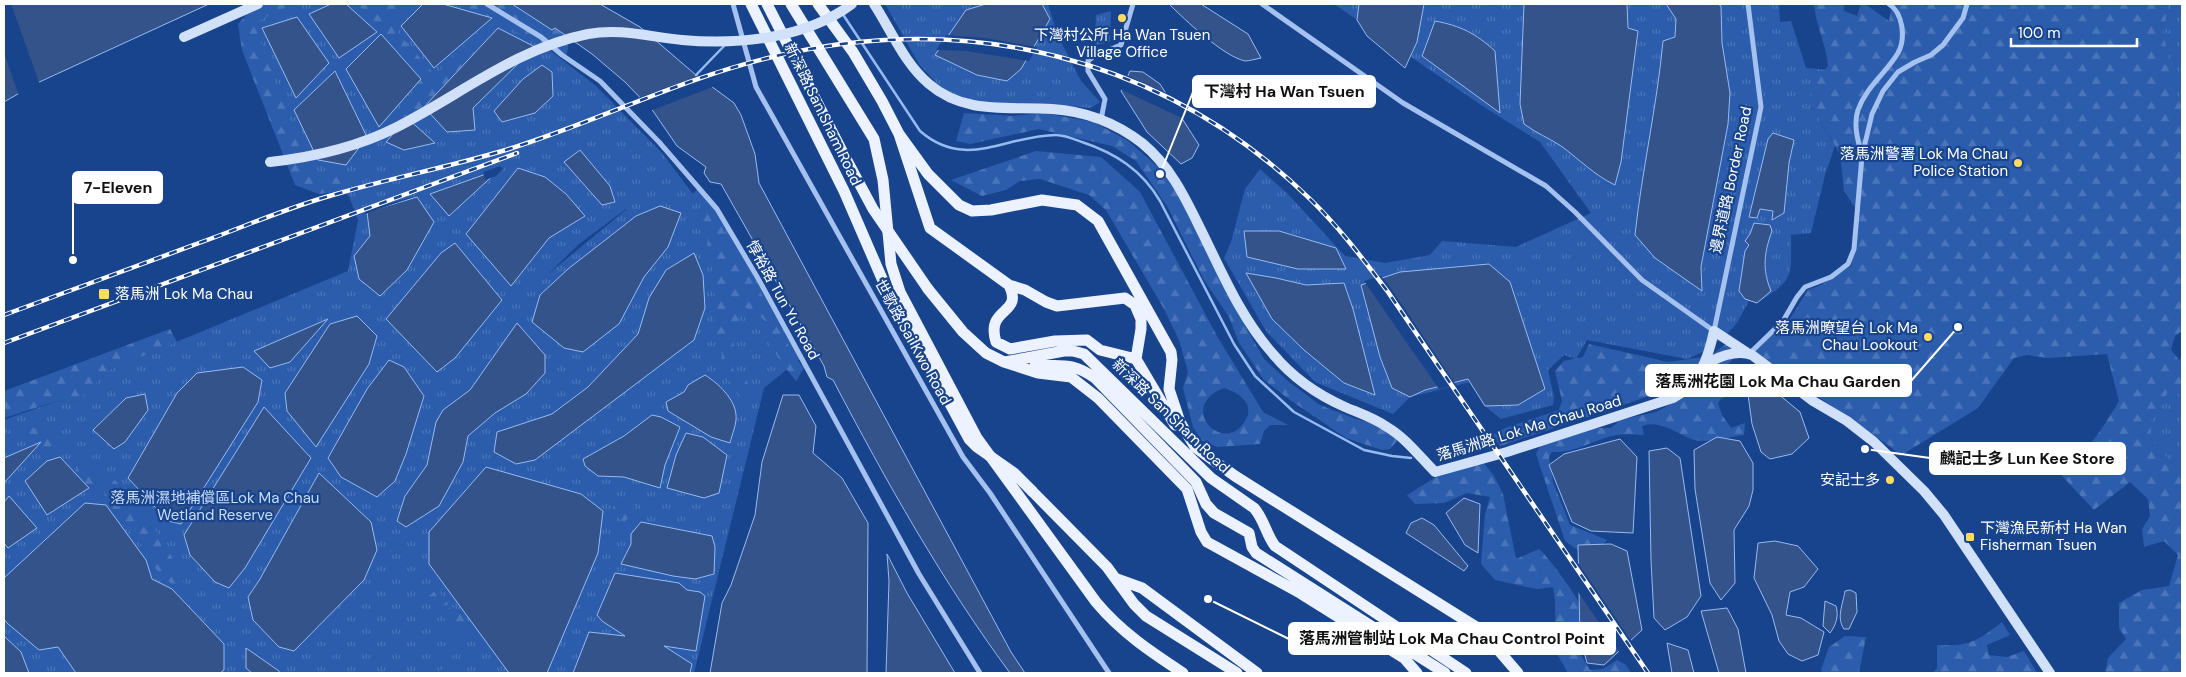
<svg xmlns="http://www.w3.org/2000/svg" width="2186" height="677" viewBox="0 0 2186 677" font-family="'DM Sans','Noto Sans SC',sans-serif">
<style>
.grass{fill:url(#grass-tufts);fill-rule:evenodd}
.forest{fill:url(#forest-firs);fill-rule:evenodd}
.water{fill:#33538a;stroke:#96bbf1}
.pier{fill:#18448e}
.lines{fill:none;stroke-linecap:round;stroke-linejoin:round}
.stream{stroke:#96bbf1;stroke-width:2.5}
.street{stroke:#a4c1ef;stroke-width:5}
.secondary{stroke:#d1e1fa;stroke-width:10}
.primary{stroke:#ecf2ff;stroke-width:11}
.rail-casing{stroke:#fff;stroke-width:4.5}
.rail{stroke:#18448e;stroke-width:2.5;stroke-dasharray:8;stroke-linecap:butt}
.secondary-bridge{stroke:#d1e1fa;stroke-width:10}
.primary-bridge{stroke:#ecf2ff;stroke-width:11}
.poi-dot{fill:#ffdb62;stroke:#18448e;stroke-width:2}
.labels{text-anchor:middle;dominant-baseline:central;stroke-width:4.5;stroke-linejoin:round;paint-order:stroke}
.poi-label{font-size:15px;fill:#fff;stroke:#18448e;text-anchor:end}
.street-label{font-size:15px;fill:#fff;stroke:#18448e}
.park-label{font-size:15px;fill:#caddfb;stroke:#18448e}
.leader{fill:none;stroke:#fff;stroke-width:2}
.callout-dot{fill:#fff;stroke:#18448e;stroke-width:2}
.callout{fill:#fff;stroke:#fff;stroke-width:2}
.callout-label{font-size:16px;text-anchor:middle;font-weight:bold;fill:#111}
</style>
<defs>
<pattern id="grass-tufts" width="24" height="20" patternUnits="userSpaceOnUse" patternTransform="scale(1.25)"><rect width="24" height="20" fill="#2b5dac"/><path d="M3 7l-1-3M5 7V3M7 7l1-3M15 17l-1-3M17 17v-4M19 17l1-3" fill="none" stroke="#4b75b8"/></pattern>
<pattern id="forest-firs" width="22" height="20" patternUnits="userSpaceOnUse" patternTransform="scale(1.25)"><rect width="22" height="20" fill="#2b5dac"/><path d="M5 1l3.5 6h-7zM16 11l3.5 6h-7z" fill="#4b75b8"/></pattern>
</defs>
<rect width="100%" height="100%" fill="#18448e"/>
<path class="grass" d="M291,4H468L502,18L547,48L596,86L662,153L693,194L698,188L717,209L801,358L764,388L694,673H4V420L57,401L76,403L104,372L348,271L358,220L348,194L319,177L309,175L250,26L262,17ZM626,209H627L548,274L579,244Z
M885,4H1048L1058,36L1081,81L1100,102L1091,108L1044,104H981L944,91L919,64Z
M1334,4H1779L1780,22L1791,21L1806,68L1829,70L1811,106L1835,146L1825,175L1811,233L1791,235C1791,278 1795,279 1757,303L1749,301L1737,323L1727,334L1705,351L1687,359L1587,340L1576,359L1564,355L1548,370L1554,397L1553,405L1501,419L1485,406L1470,382L1410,397L1393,414L1315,382L1266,331L1224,258L1231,242L1245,189L1260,169L1287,193L1345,256L1385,263L1430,255L1442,241L1516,247L1591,213L1540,142L1481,105Z
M2165,4H2182V182L2157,24Z
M1111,11L1110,42L1095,45L1096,15Z
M2182,351V468L2144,448L2138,417L2178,369Z"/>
<path class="forest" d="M267,4H293L254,23C271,71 290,118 306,166C325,175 330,168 347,186L343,191L319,194L295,185L242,50L238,24L250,11Z
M356,4H407L396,20L398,33L434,74C459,61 466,26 498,26V34L421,114L403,117L399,109L414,91L420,78L365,11Z
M451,4H512L552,30L555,28L566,36L568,48L566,58L488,17Z
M1814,4H1844V11L1857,16L1861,4H1865L1889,21L1892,4H1923L1925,6L1928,4H2169L2163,31L2174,86L2182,106V331L2175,336L2171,350L2182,363L2181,396L2170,389L2152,417L2150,438L2172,463L2182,464V673H2105L2108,658L2126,639L2119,628V603L2142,590L2169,586L2178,555L2164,541L2144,547L2142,529L2150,516L2148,499L2130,482L2094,510L2062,476C2085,453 2103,429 2119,401L2107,354L2048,358L2027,355L2014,358L1978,408L1900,456L1892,448L1754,352L1789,320L1808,290L1821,285L1851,266L1857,211L1844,191L1840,154L1811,106L1810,87L1828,66C1826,44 1816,26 1814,4Z
M964,113L1012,116L1044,113L1093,122L1127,140L1159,168L1179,195L1227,294L1264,359L1289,382L1320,405L1353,418L1381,426L1398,440L1390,449L1382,450L1346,438L1290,400L1264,380L1239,343L1229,317L1204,280L1167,206L1136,161L1112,146L1039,129L970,144L956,141Z
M1036,151L1101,157L1140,192L1217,336L1263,412L1288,425H1270L1264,431L1260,444L1217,447L1201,440L1193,427L1183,388L1188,372L1179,340L1164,309L1106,210L1089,195L1040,179L1020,181L1006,190L982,196L951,180ZM1224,388C1238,392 1256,404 1245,421C1223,457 1176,406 1224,388Z
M706,203C715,217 730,234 728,250L745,265L784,333L790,351L804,368L796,381L780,361L767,338L774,329C762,317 751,309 734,303L730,309L741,313L738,319L741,328L732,334L735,353L733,370L742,375L735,385L730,382L720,368L722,354L714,339L715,276L709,261V246L701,219L686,217Z
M170,329L177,342L109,370L76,403L57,401L4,418V391Z
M1730,341L1739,353L1724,368L1712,375L1500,446L1493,435L1505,428L1559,410L1562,401L1555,371L1564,361L1583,357L1589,344L1668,362L1710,356Z
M745,379L750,386L753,396L744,402L736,392Z
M1716,385L1731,386V394L1721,399L1718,403L1722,415L1731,428L1745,423L1744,435C1730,437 1715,441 1701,441C1683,440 1663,418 1642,426L1644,435C1630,434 1618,433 1605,438C1587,444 1571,453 1552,452L1549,457L1553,482L1570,525L1607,540L1596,551L1582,553L1565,541L1536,454L1540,446L1596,428H1611L1620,420L1656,412L1688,395Z
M29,427L53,431L63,440L42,454L21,435Z
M1480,458L1494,476L1503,494L1516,559L1539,549C1548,556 1583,603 1584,615C1585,626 1576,639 1579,650C1580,656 1587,664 1590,670L1603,669L1617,660L1626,665L1631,673H1568L1556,652L1555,600L1553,587L1537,589L1495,580L1481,564L1485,514L1490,497L1467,493L1444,503L1415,504L1407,495L1459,463Z
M83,459L91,462L92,473L102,482L89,498L75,477L76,466Z
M113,478C142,510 170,545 185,586L170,583L152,565L145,550L125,525L107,512L104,489Z
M617,497H629L633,500L634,512L624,522L612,510Z
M435,591L441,594L449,604L433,609L429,596Z
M451,606L459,611L466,623L462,636L451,633L443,614Z
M2002,622L2010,635L1987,645L1989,655L2007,657L2024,651L2037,673H1932L1937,669V645C1968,647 1978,641 2002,622Z
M1845,636L1866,637L1859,673H1822L1821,670L1829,647Z
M450,665L459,673H439L440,670Z"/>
<path class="water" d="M4,4H209L35,84L4,102Z
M331,4H346L377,32L339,58L309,14Z
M423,4H443L492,18L434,68L401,26Z
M512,4H600L640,27L696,75L734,103L741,115L755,154L759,183L1011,652L1025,673H1010C942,581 886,481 833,380L827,377L824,366L721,184L710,182L704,173L706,167L677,146L653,111L625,82L592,54L555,28L552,30Z
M986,4H1042L1050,19L1021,69L1007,81L977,75L935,55L966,10Z
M1169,4H1201L1248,34L1261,58C1256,59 1249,61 1245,61C1223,56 1185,20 1169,4Z
M1359,4H1424L1417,42L1405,68L1367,36L1357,20Z
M1524,4H1627L1628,28L1638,31L1621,162L1615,185C1594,175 1579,159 1561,146C1549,138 1536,133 1524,124L1520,104Z
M1666,4H1718L1721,6L1722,43L1730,93L1728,124L1701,267L1702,291L1655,258L1635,235C1642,170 1657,106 1663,41L1675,37L1676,19Z
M297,17L329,63L296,98L262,28Z
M1435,21C1461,26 1475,33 1495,51L1500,113L1422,56Z
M498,28L535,47L473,108L475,130L447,132L424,107Z
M381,34L421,79L379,127L346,69Z
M542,65L552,72L553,96L535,113L502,122L494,111L523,79Z
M335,71L367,137L346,165L318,160L294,110Z
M1130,71L1143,72L1160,84L1199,145L1192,158L1181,164L1147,132L1121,91Z
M407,118L435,143L404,150L386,142Z
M1773,133L1794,140L1789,163L1784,213L1772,220L1773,211L1760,209L1757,218L1749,217L1768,139Z
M580,150L610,186L615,202L602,205L564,162Z
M518,168L545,177L566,194L585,216L549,238L511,286L466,234Z
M500,169L449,216L430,194Z
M417,197L434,222L407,270L380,296L359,279L354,256L370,236L367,212Z
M660,206L681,213L668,247L644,277L619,324L583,352L564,348L532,322L540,295L568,269L636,216Z
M1754,223L1770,225L1772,231C1764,253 1762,269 1771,291L1757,303L1745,299L1739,291L1745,251L1749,245L1745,241L1750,234Z
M1244,231H1279L1336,248L1346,269H1298L1247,257Z
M455,243L502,300L455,358L437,372L386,319L441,253Z
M694,253L703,275L705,308L694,340L535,460L516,464L494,452L497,432L552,414L588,387L638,334L649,298L666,270Z
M1489,264L1510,282L1545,389L1518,405L1485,406L1468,379L1425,390L1410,397L1392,388L1380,357L1361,285L1400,272Z
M1246,273L1276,278L1306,285L1344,283L1353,309L1375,395L1344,383L1304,350L1272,319Z
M357,316L377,336L369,364L316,447L287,411L285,393L330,324Z
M328,319L290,362L270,368L254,351Z
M517,323L545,355V373L526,394L495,413L468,436L463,462L439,506L406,527L397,521L405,496L427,465L436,422L443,410L470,390Z
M389,360L404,367L424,396L406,454L395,481L377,497L341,477L328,458L367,389Z
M243,367L262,380L258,402L181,524L168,521L128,478L177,393L197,373Z
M705,375C718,383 735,399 736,415C737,424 732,434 730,443L711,437L668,411L666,402L684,392L688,385Z
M1747,387L1777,393L1800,412L1809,438L1792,454L1770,459L1761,452L1752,424Z
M145,394L148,410L125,442L114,449L93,430L126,398Z
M783,395H799L816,426L813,453L842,478L868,523L867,673H710L722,603L731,585L755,515L762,462Z
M264,407L311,458L245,568L229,588L215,582L190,555L184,535Z
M652,415L661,417L680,427L665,465L660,488L624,477L598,476L585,466L583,459L624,436Z
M686,433L703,437L727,455L719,493L704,498L667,488L676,455Z
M1717,437L1740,441L1753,463V490L1749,506L1734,530L1735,583L1721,600L1710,583L1695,489L1694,450Z
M1620,439L1637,457L1633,533L1591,531L1572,522L1549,465L1564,454Z
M41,442L4,483V458Z
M1667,448L1680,458L1701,596L1687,617L1665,630L1654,618L1651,561L1649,451Z
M60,457L89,488L47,515L25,481L47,461Z
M486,467L581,494L603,511L598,553L547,673H509L429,564V532Z
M319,473L371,522L377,550L364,580L294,651L279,647L253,620L248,597L260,579Z
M9,496L37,528L8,548L4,543V502Z
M1464,498L1480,504L1478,553L1465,545L1446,513Z
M85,503L106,505L146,560L152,579L172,589L224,644V670L220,673H76L58,647L39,650L7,623L4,619V578Z
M1422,518L1434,525L1468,566L1464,571L1406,533L1411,523Z
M641,522L712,536L715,547L714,574L695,579L673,576L621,564L631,544V534Z
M1775,541L1798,546L1818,569L1804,587L1790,592L1786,615L1801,618L1824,632L1818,655L1802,661L1788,654L1779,641L1772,615L1754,578L1758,543Z
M1611,544L1627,551L1642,630L1604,665L1587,663L1580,636L1578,545Z
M887,554L907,593L955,673H886L889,581Z
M615,573L679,583L687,590L700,592L705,596L696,651L664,646L692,664L690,673H573L589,632L625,636L602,621L597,615Z
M1850,590L1856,593L1857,612L1849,629H1844C1836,618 1843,604 1845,591Z
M1825,601L1836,606C1839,616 1836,625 1830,633L1823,626Z
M1727,608L1738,629L1746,673H1719L1701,611Z
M4,636L21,652L29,673H4Z
M1667,643L1688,650L1694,673H1672Z
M246,648L279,671V673H252L246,668Z"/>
<path class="pier" d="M4,4H11L40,85L19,96L4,53Z
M946,35L985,38L1037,47L1029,61L966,51L936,50Z
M701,75L715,86L650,111L638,98Z
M1126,75L1169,94L1186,120L1120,89Z
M500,166L503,168L502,170L496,176L485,180L483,172Z
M419,195L365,214L366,210Z
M1381,276L1392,290L1456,385L1439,389L1364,281Z
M1576,560L1632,642L1620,653L1576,589Z"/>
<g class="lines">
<path class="stream" d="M842,13L920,131C966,171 1006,135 1056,135C1064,135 1074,139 1082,142C1115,153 1142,170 1160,201L1234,344L1255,376L1294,412L1340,437L1364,450L1392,456L1411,458
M696,75L725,45"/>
<path class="street" d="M487,4L541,37L562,55L600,81L659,142L717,209L759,280L919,574L980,673
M733,4L756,87L963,457L990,493L1109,673
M1262,4L1403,103L1546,186L1575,212L1642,280L1714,331L1761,107L1748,4
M1101,120L1105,99L1088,71V61L1094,56L1121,45L1133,4
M1862,156C1858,141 1853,125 1858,110C1866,87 1886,73 1898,53C1906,38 1903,13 1889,4
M1749,354L1783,321L1797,297L1805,287L1831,277L1848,264L1854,249L1862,156L1872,114L1883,91L1898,72L1915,62L1931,55L1943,45L1963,18L1967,4"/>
<path class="secondary" d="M874,4C891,30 904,63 929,84C965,115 1008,106 1052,109C1084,111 1116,123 1142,143C1169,165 1184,195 1199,226C1221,270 1240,317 1273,354C1292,377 1318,395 1345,407C1359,413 1374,418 1387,427C1406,438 1420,457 1435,472L1507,452L1673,398C1699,384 1708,359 1714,331L1749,354
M184,37L258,4
M1703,367C1716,357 1736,349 1752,355L1813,401L1847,421L1874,442L1924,491L1944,515L2050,673"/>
<path class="primary" d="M751,4L844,191L893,304L942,389
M767,4L843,153
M791,4L874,139L883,180L891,264L900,292L977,438L1096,602C1121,632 1151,652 1183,673
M818,4L853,52L882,101L899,134L930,228L1009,285L1025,290L1046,302L1057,306L1125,298L1135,305L1141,319V329L1136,359
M899,134L928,174L959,205L972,211L991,210L1042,200L1077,205L1098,221L1171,352L1172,360L1169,389L1180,422L1195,447L1235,476L1481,630L1518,673
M1009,285C1024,316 985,306 996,342L1010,349L1055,341L1087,340L1100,350L1136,359L1175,425
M928,289L963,332L986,353L1004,362L1038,373L1071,377L1098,398L1187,489L1201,532L1207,542L1300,593L1404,658L1417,673
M1005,362L1064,351H1073L1084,354L1211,478L1254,508C1264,519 1266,534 1275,546L1466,673
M1035,365C1063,367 1070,361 1095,378L1196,482L1206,504L1214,513L1249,533L1252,547L1256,553L1445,673
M1032,491L1107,567L1134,604L1146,616L1237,673
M1117,579L1142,588L1257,673"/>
<defs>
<path id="rail" d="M4,315C75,289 147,262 218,236C258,221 298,204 340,193C396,177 453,166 509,149C596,122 680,79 768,58C964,9 1163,56 1310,199C1339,227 1363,259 1388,292L1648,673
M4,343L517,153"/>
</defs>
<use href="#rail" class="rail-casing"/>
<use href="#rail" class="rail"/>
<path class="secondary-bridge" d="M270,162C314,157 358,147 397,127C460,95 517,48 588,34C620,28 650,37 682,40C738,45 805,39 852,4"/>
<path class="primary-bridge" d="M843,153L873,209L928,289
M942,389L969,439L977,447L1014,473L1032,491"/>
</g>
<g class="poi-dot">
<circle cx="1122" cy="18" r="5"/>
<circle cx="2018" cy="163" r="5"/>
<rect x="98" y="288" width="12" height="12" rx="2.5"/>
<circle cx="1928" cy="337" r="5"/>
<circle cx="1890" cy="480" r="5"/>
<rect x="1965" y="532" width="10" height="10" rx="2.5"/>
</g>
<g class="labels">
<g class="poi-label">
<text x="1122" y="35" text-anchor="middle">下灣村公所 Ha Wan Tsuen<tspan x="1122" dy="17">Village Office</tspan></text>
<text x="2008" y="154">落馬洲警署 Lok Ma Chau<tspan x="2008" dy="17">Police Station</tspan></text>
<text x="115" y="294" text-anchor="start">落馬洲 Lok Ma Chau</text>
<text x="1918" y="328">落馬洲暸望台 Lok Ma<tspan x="1918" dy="17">Chau Lookout</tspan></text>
<text x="1880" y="480">安記士多</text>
<text x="1980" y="528" text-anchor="start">下灣漁民新村 Ha Wan<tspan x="1980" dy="17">Fisherman Tsuen</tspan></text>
</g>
<g class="street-label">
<text transform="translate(823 114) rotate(64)">新深路 San Sham Road</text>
<text transform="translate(1731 180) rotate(-78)">邊界道路 Border Road</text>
<text transform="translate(783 300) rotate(61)">惇裕路 Tun Yu Road</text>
<text transform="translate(913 342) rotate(61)">世歌路 Sai Kwo Road</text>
<text transform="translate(1171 416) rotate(44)">新深路 San Sham Road</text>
<text transform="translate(1529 428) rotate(-17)">落馬洲路 Lok Ma Chau Road</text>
</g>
<g class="park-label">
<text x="215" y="498">落馬洲濕地補償區Lok Ma Chau<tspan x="215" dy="17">Wetland Reserve</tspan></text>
</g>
</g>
<path class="leader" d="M1160 174L1193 92M73 260L73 188M1958 327L1911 381M1865 449L1930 458M1208 599L1289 639"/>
<g class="callout-dot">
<circle cx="1160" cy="174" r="5"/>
<circle cx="73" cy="260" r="5"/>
<circle cx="1958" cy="327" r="5"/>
<circle cx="1865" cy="449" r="5"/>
<circle cx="1208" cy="599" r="5"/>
</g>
<g class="callout">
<rect x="1193" y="76" width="182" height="31" rx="5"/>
<rect x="73" y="172" width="89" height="31" rx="5"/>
<rect x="1646" y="365" width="265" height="31" rx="5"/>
<rect x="1930" y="443" width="195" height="31" rx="5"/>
<rect x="1289" y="623" width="326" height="31" rx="5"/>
</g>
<g class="callout-label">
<text x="1284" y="97">下灣村 Ha Wan Tsuen</text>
<text x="118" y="193">7-Eleven</text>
<text x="1778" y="387">落馬洲花園 Lok Ma Chau Garden</text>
<text x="2027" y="464">麟記士多 Lun Kee Store</text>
<text x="1452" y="644">落馬洲管制站 Lok Ma Chau Control Point</text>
</g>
<rect width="2186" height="677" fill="none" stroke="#ffffff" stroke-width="10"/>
<path d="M2011 38v8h126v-8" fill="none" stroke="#ffffff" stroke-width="2.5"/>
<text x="2018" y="38" font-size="15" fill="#ffffff" stroke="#18448e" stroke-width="4" paint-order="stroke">100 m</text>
</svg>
